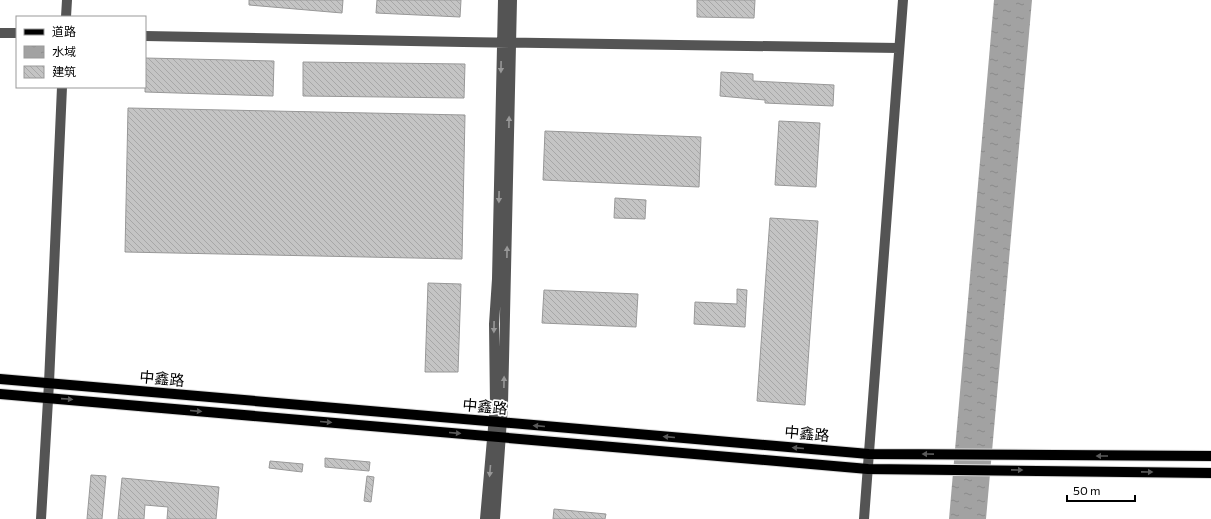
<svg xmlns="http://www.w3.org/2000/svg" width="1211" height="519" viewBox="0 0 1211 519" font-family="Commissioner,'Noto Sans SC',sans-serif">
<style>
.water{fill:url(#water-ripples)}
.building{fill:url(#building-back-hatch);stroke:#989898}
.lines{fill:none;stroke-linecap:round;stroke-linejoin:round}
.major-casing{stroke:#dbdbdb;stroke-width:12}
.minor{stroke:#545454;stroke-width:10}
.major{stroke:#000;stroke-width:10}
.oneway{fill:#989898}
.oneway2{fill:#595959}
.labels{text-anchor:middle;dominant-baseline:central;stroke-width:3.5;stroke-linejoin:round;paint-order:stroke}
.street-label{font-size:15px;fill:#000;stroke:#fff}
</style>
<defs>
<pattern id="water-ripples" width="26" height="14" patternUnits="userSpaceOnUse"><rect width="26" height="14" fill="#a2a2a2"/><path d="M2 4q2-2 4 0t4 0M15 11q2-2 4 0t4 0" fill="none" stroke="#8a8a8a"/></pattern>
<pattern id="building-back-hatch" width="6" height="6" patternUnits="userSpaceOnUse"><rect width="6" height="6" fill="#c4c4c4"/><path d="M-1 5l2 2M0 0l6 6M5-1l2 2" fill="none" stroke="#a7a7a7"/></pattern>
</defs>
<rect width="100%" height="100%" fill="#fff"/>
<path class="water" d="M994,0H1032L986,519H949Z"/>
<path class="building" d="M249,0H343L342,13L249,5Z
M377,0H461L460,17L376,13Z
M697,0H755L754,18L697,17Z
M145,58L274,61L273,96L145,92Z
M303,62L465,64L464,98L303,96Z
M721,72L753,74V81L834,85L833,106L765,103V100L720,96Z
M128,108L465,115L462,259L125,252Z
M779,121L820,123L816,187L775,185Z
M545,131L701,137L699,187L543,180Z
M615,198L646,200L645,219L614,218Z
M770,218L818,221L805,405L757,401Z
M428,283L461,284L458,372H425Z
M737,289L747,290L745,327L694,324L695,302L737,304Z
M544,290L638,294L636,327L542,323Z
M325,458L370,462L369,471L325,467Z
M270,461L303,464L302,472L269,468Z
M91,475L106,476L102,519H87Z
M367,476L374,477L371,502L364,501Z
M122,478L219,487L216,519H167L168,507L145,505L144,519H118Z
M554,509L606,514L605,519H553Z"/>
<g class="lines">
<defs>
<path id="major" d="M0,379L869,454L1211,456
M0,394L868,469L1211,473"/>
</defs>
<use href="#major" class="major-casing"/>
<path class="minor" d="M66,17L67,0
M0,33H17
M145,36L463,42L899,48
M41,519L49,383L62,87
M485,519L495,405L494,324L497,279L503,0
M495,519L503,405L512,0
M864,519L903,0"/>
<use href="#major" class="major"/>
</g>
<defs><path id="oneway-solid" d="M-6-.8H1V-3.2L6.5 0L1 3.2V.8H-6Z"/></defs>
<g class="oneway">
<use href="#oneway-solid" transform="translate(501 67) rotate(91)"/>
<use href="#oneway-solid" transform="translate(509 122) rotate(-89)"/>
<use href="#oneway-solid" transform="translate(499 197) rotate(91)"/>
<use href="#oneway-solid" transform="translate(507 252) rotate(-89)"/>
<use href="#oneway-solid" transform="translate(494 327) rotate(91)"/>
<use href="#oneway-solid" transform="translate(504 382) rotate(-89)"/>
<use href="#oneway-solid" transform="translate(490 471) rotate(95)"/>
</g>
<g class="oneway2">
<use href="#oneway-solid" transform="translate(67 399) rotate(4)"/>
<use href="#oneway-solid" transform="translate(196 411) rotate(5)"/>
<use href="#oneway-solid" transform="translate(326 422) rotate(5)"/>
<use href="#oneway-solid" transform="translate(539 426) rotate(-175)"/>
<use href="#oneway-solid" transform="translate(455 433) rotate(5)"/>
<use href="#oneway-solid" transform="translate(669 437) rotate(-175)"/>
<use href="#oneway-solid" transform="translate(798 448) rotate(-175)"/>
<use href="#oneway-solid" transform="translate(928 454) rotate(-179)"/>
<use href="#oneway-solid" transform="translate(1102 456) rotate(-180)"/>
<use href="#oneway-solid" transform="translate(1017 470) rotate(1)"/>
<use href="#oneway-solid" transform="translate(1147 472) rotate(1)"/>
</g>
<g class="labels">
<g class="street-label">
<text transform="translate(162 378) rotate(5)">中鑫路</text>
<text transform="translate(485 406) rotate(5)">中鑫路</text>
<text transform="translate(807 433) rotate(5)">中鑫路</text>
</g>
</g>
<rect x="16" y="16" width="130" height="72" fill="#ffffff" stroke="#999999"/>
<rect x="24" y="29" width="20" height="6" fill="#000000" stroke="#999999"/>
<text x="52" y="36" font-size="12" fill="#000000">道路</text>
<rect x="24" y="46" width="20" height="12" fill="url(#water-ripples)" stroke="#999999"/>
<text x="52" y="56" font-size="12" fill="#000000">水域</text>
<rect x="24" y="66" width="20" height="12" fill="url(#building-back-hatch)" stroke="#999999"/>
<text x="52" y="76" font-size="12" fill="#000000">建筑</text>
<path d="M1067 495v6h68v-6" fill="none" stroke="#000000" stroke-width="2"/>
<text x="1073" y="495" font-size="12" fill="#000000" stroke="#ffffff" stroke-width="3" paint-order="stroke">50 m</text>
</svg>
